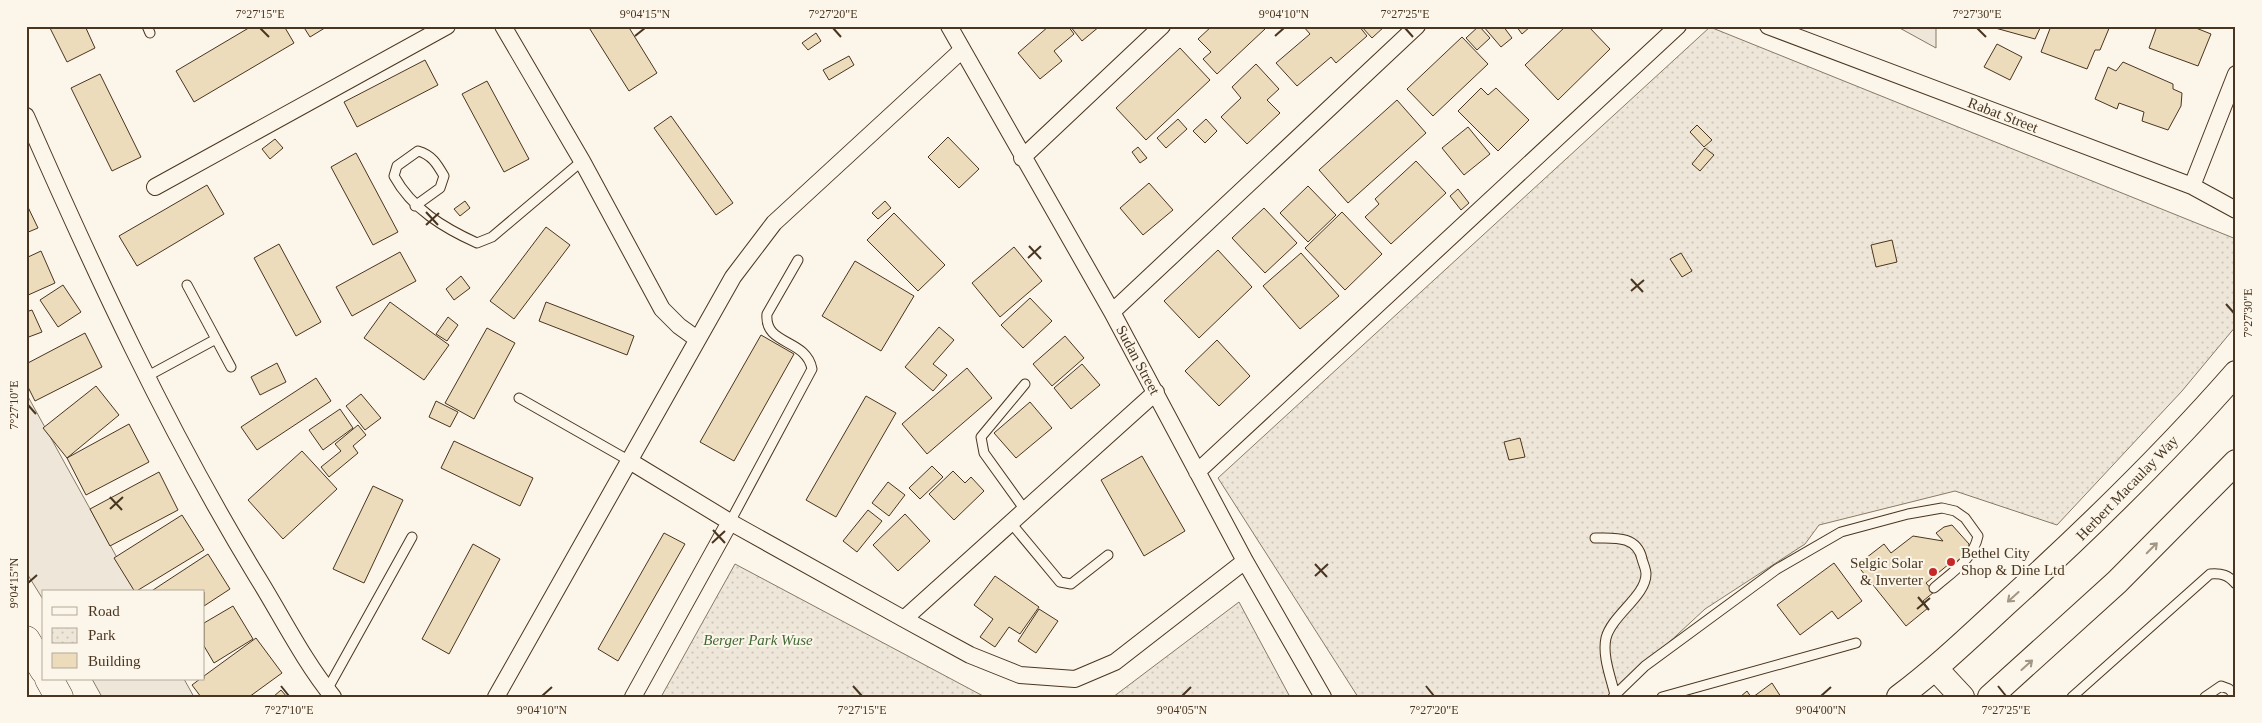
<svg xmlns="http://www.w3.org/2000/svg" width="2262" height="723" viewBox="0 0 2262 723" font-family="'Times New Roman',serif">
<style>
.grass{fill:#ede6d9;stroke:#887966}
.park{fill:url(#park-dots);stroke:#887966}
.building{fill:#ecdcbc;stroke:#4a3520}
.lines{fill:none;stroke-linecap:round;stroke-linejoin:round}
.lane-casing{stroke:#4a3520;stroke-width:11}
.street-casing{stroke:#4a3520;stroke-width:18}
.secondary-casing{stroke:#4a3520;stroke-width:26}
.highway-casing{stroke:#4a3520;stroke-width:29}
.lane{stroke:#fbf6e9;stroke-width:9}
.street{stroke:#fbf6e9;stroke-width:16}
.secondary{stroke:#fbf6e9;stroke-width:24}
.highway{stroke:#fbf6e9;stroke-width:28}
.oneway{stroke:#a29684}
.ticks{fill:none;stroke:#4a3520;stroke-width:2}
.poi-dot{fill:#c62828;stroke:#fbf6e9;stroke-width:2}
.labels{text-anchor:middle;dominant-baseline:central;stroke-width:4;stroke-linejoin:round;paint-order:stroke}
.street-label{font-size:15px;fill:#4a3520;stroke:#fbf6e9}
.poi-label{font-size:15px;fill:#4a3520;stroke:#fbf6e9;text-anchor:start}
.park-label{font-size:15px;font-style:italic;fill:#436837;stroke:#fbf6e9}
.neatline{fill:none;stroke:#4a3520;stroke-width:2}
.ticks-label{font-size:12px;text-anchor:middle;fill:#4a3520}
</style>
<defs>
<pattern id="park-dots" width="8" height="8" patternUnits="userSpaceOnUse" patternTransform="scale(1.25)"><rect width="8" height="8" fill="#ede6d9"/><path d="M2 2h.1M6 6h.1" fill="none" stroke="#cdc6ba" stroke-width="1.8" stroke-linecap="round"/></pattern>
</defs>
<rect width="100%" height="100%" fill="#fbf6e9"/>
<path class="grass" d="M1896,26H1936V48Z
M26,393L136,592H44V601L26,572Z
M92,679H184L194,697H102Z"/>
<path class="park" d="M1710,27L2236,239V326L2182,391L2057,525L1955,491L1819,525L1805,544L1705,609L1610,697H1358L1218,478Z
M735,564L985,697H661Z
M1239,602L1290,697H1113Z"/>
<path class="building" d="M49,26H85L95,48L67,62Z
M252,26H284L294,43L194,102L176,71Z
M303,26H328L310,37Z
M588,26H628L657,73L629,91Z
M1049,26H1068L1074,34L1054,51L1062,61L1040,79L1018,53Z
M1070,26H1100L1082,41Z
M1212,26H1262L1265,29L1217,74L1203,59L1211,52L1198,39Z
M1303,26H1359L1367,36L1336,63L1331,57L1297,86L1276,63L1310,34Z
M1361,26H1385L1372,38Z
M1479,26L1490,38L1477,50L1466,38Z
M1483,26H1503L1512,38L1501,47Z
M1516,26H1531L1522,34Z
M1566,26H1588L1610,49L1558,100L1525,65Z
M1988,26H2041L2035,39Z
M2051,26H2110L2100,50H2095L2087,69L2041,52Z
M2157,26H2191L2211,34L2198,66L2149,48Z
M816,33L821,41L808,50L802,43Z
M1462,37L1488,64L1433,116L1407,89Z
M1997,44L2022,57L2010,80L1984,67Z
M1180,48L1210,80L1146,140L1116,108Z
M849,56L854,65L829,80L823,70Z
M425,60L438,85L357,127L344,102Z
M2123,62L2173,84V89L2182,93L2181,106L2168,130L2142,121L2144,112L2119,103L2117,109L2095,99L2108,67L2116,71Z
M1256,64L1279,89L1267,100L1280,113L1247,144L1221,117L1241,98L1232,87Z
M100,74L141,157L112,171L71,88Z
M487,81L529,159L504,172L462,94Z
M1481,88L1488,95L1496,88L1529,120L1498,151L1458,111Z
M1397,100L1426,133L1348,203L1319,170Z
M671,116L733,203L716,215L654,128Z
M1178,119L1187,129L1166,148L1157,138Z
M1206,119L1217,131L1205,143L1193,131Z
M1697,125L1712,140L1704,147L1690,132Z
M1468,127L1490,154L1464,175L1442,148Z
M948,137L979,169L959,188L928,157Z
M275,139L283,148L270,159L262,149Z
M1138,147L1147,158L1140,163L1132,152Z
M1705,148L1714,155L1700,171L1692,164Z
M356,153L398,232L373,245L331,167Z
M1416,161L1446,193L1391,244L1365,217L1379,204L1375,199Z
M1149,183L1173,210L1143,235L1120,208Z
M207,185L224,214L137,266L119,236Z
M1308,186L1336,215L1308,242L1280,213Z
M1458,189L1469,203L1461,210L1450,196Z
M465,201L470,208L460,216L454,209Z
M885,201L891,208L878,219L872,213Z
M26,203L38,228L26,233Z
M1264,208L1297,243L1265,273L1232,238Z
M1342,212L1382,254L1345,290L1305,248Z
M894,213L945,265L918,291L867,240Z
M546,227L570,245L514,319L490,301Z
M1892,240L1897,262L1876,267L1871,245Z
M279,244L321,322L296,336L254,258Z
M1014,247L1042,281L1000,317L972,283Z
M1218,250L1252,287L1199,338L1164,301Z
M41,251L55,283L26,296V258Z
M400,252L416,281L352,316L336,287Z
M1301,253L1339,296L1300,329L1263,286Z
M1681,253L1692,271L1682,277L1670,259Z
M855,261L914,296L881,351L822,316Z
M461,276L470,288L454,300L446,289Z
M63,285L81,312L58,327L40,300Z
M1030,298L1052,321L1023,348L1001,325Z
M390,302L449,345L424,380L364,338Z
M546,302L634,336L627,355L539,321Z
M32,310L42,332L26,338V312Z
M448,317L458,325L447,341L436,334Z
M939,327L954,340L933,364L947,375L933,391L905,367Z
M487,328L515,343L474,419L445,403Z
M85,333L102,367L35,401L26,383V364Z
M761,335L794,354L734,461L700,442Z
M1065,336L1084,358L1052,386L1033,364Z
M1217,340L1250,376L1219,406L1185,371Z
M277,363L286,382L260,395L251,377Z
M1082,364L1100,385L1071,409L1054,388Z
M967,368L992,398L927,454L902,424Z
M316,378L331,401L257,450L241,427Z
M96,386L119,415L67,458L43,428Z
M361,394L381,418L365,430L346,406Z
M866,396L896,413L836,517L806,500Z
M436,401L458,412L450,427L429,417Z
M1030,402L1052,428L1016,458L994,433Z
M340,409L353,428L323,450L309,430Z
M129,424L149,462L86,495L67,458Z
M358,425L366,435L353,446L358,453L329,477L321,467L341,451L335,444Z
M1520,438L1525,457L1509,460L1504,442Z
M454,441L533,478L520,506L441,468Z
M302,451L337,489L283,539L248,500Z
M1142,456L1185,531L1144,556L1101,480Z
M932,466L943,477L920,499L909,488Z
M953,471L965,483L971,477L984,491L954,520L929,494Z
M159,472L178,510L110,546L90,509Z
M888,482L905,495L889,516L872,503Z
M373,486L403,500L364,583L333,569Z
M868,510L882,521L857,552L843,541Z
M905,514L930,541L898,571L873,545Z
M182,515L204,550L135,592L114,558Z
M1952,525L1969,544L1968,556L1952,568L1949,564L1926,583L1934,592L1923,601L1928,608L1906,626L1857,565L1884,544L1891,553L1913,536L1943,541L1936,533L1944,527Z
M664,533L685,544L618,661L598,649Z
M473,544L500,559L449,654L422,639Z
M208,554L230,589L204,606V592H150Z
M1834,563L1862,601L1838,619L1832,611L1800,635L1777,605Z
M995,576L1039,607L1020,634L1009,627L995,647L980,637L993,619L974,605Z
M233,606L253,639L214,663L204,646V623Z
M1039,609L1058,621L1036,653L1018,641Z
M256,638L282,673L249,697H201L192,685L200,679H204V676Z
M1772,683L1781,697H1753Z
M281,690L287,697H273Z
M1747,691L1751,697H1740Z"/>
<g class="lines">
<defs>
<path id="lane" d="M147,26L150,33
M415,206L440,188L444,176C437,164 432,155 418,151L397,166L394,176C412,209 444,228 477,243L492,237L582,161
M216,339L231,367
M146,377L216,339L187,285
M519,398L628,460
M1025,510L984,453L981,437L1025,384
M730,522L812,369C806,338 764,346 767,314L798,260
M1011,523L1060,582L1071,584L1108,555
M1595,538C1613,538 1637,535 1642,559C1643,563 1646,569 1646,574C1646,596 1612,615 1606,638C1602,656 1611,678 1615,695
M327,690L412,537
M1613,697L1645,666L1777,569L1841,532L1908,514L1942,508L1955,511L1965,518L1978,536C1973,560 1951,573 1934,588
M1662,697L1856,643
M2072,697L2210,574C2222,573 2228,575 2236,584
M2205,697L2221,686L2229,689L2236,697"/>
<path id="street" d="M503,26L582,161L662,309L679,326L697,339
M949,26L1112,312L1245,561L1323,697
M1768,26L2192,186L2236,210
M26,116C95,273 167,429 256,575C281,615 303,660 333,697
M1022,158L1162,26
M2192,186L2236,74
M155,187L447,26
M1112,312L1417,26
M628,460L730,522L904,619L970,655L1020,675L1075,679L1115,662L1245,561
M1197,472L1678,26
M904,619L1156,392
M496,697L733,277L774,223L962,50
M633,697L730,522"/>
<path id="secondary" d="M1935,668L1962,697
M1899,697C1939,667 1974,633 2011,599C2089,528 2166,453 2236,373
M1990,697L2117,582L2236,462"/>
<path id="highway" d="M26,640L44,670
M49,679L59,697"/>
</defs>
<use href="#lane" class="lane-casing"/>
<use href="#street" class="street-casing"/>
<use href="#secondary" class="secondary-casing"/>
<use href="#highway" class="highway-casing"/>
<use href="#lane" class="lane"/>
<use href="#street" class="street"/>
<use href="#secondary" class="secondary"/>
<use href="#highway" class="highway"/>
</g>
<defs><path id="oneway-shaft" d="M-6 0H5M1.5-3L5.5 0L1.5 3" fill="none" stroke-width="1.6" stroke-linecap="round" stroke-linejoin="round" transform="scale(1.25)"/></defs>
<g class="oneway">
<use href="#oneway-shaft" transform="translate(2152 548) rotate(-45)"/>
<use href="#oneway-shaft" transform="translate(2013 597) rotate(138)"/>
<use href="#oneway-shaft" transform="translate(2027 665) rotate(-42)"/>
</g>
<path class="ticks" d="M260,28L269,37M833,28L841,37M1405,28L1413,37M1977,28L1986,37M635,36L645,28M1275,36L1284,28M426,212L438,225M426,225L439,213M1029,246L1041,259M1028,258L1041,246M1631,279L1643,292M1631,291L1644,280M2226,304L2234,313M28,405L36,414M110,497L122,510M110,509L123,497M713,530L725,543M712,543L725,531M1315,564L1327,577M1315,576L1328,564M28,583L37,575M1918,597L1929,610M1917,609L1930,598M281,686L289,696M853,686L862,696M1426,686L1434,696M1998,686L2006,696M542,696L552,687M1182,696L1191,687M1821,696L1831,687"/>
<g class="poi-dot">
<circle cx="1951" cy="562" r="5"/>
<circle cx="1933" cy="572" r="5"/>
</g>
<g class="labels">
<g class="street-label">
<text transform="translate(2003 115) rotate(21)">Rabat Street</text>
<text transform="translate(1138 360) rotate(62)">Sudan Street</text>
<text transform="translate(2127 488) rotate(-46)">Herbert Macaulay Way</text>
</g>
<g class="poi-label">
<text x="1961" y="553">Bethel City<tspan x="1961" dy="17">Shop &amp; Dine Ltd</tspan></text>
<text x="1923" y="563" text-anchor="end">Selgic Solar<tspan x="1923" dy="17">&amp; Inverter</tspan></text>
</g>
<g class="park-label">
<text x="758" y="640">Berger Park Wuse</text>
</g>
</g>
<rect width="2262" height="723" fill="none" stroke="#fbf6e9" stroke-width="55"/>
<rect x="42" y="590" width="162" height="90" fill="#fbf6e9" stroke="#b4a999"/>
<rect x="52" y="607" width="25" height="8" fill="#fbf6e9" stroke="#b4a999"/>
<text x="88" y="616" font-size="15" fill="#4a3520">Road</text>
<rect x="52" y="628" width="25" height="15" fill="url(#park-dots)" stroke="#b4a999"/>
<text x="88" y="640" font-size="15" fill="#4a3520">Park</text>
<rect x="52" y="653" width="25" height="15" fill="#ecdcbc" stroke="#b4a999"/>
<text x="88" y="666" font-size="15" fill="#4a3520">Building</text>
<rect x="28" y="28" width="2206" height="668" class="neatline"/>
<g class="ticks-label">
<text x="260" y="18">7°27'15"E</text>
<text x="645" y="18">9°04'15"N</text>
<text x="833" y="18">7°27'20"E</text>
<text x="1284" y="18">9°04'10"N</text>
<text x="1405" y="18">7°27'25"E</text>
<text x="1977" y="18">7°27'30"E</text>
<text transform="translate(2248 313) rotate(-90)" y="4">7°27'30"E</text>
<text transform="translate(14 405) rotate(-90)" y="4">7°27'10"E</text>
<text transform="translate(14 583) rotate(-90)" y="4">9°04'15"N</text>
<text x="289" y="714">7°27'10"E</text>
<text x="542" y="714">9°04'10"N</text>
<text x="862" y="714">7°27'15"E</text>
<text x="1182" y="714">9°04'05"N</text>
<text x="1434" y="714">7°27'20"E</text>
<text x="1821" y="714">9°04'00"N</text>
<text x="2006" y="714">7°27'25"E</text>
</g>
</svg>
